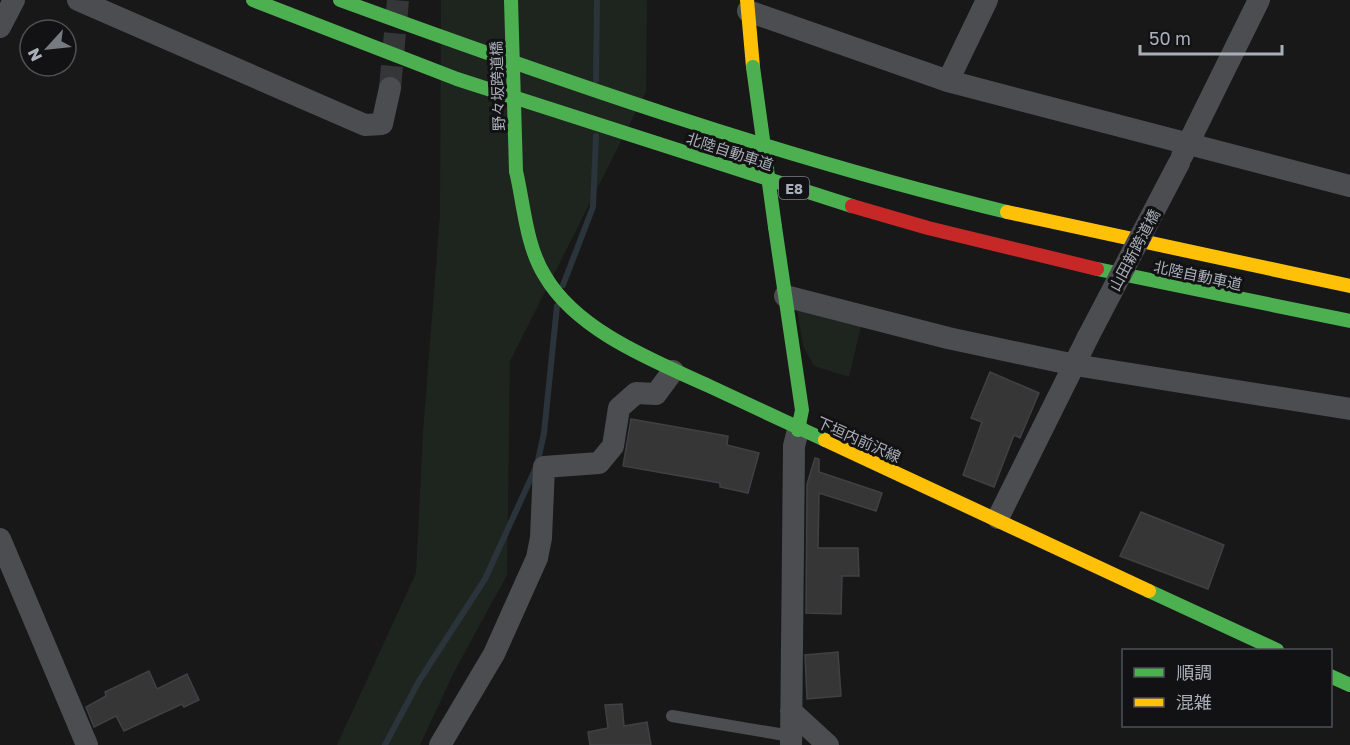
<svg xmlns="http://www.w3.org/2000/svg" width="1350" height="745" viewBox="0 0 1350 745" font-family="'Golos Text','Noto Sans JP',sans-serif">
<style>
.green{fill:#1e251e}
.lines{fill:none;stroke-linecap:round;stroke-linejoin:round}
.stream{stroke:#2a343a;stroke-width:6}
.building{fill:#363637;stroke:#404144;stroke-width:1.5}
.street-tunnel{stroke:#353638;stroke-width:22;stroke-dasharray:22 11;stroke-linecap:butt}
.lane{stroke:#4c4d51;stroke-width:12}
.street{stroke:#4c4d51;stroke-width:22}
.fast{stroke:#4caf50;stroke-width:14}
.slow{stroke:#ffc107;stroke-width:14}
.jam{stroke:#c62828;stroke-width:14}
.street-bridge{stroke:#4c4d51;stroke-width:22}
.fast-bridge{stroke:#4caf50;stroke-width:14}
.labels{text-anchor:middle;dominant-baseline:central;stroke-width:6;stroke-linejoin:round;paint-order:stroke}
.shield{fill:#121214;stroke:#7c8088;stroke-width:1.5}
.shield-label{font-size:14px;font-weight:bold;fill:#a9afb9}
.street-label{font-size:15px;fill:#a9afb9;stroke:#121214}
</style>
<rect width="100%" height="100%" fill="#181818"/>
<path class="green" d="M441,0H647L646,92L510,361L507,575L453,674L420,745H337L416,573L423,433L440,214Z
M797,308L861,326L849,377L814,366L803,346Z"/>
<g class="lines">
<path class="stream" d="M596,80L597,0
M563,285L593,207L596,136
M385,745L419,681L485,579L537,465L544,433L557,306"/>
</g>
<path class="building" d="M990,372L1039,393L1020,438L1014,435L994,487L963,475L982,422L971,418Z
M631,419L728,436L727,445L759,453L748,493L720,487V483L623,466Z
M815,458L819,459V472L882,493L876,511L819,493L818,548H858L859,576H842L841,614L806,613L807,484Z
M1141,512L1224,545L1208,589L1120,556Z
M838,652L841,696L807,699L805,655Z
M149,671L157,689L187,674L199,700L184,707L182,704L124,731L116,716L94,727L86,707L106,696L105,692Z
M622,704L624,726L647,722L651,745H590L588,732L608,728L605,705Z"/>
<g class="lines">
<path class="street-tunnel" d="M390,88L398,0"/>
<path class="lane" d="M672,716L791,736"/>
<path class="street" d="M78,0L365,125L382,124L390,88
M748,11L948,81L1350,186
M0,27L14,0
M948,81L987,0
M1182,156L1259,0
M785,296L948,338L1075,365L1350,409
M998,518L1088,337
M0,539L87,745
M791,711L828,745
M440,745L494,654L537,558L541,538L544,467L599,463L613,446L619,408L636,393L656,394L673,371
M791,745L794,446L798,430"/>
<path class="fast" d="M253,0L457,79L852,206
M340,0C559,80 779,157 1007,212
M516,171C524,205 526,246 545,276C577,331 654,361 709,386C747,404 786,422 825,440
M775,227L802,410L798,430
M1097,269L1350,321
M1149,591L1277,650
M1330,676L1350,685"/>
<path class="slow" d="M747,0L753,67
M1007,212L1350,286
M825,440L1149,591"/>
<path class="jam" d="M852,206L928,228L1097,269"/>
<path class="street-bridge" d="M1088,337L1179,163"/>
<path class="fast-bridge" d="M511,0L516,171
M753,67L775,227"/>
</g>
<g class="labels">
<rect class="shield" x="779" y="177" width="30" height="22" rx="4.5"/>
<g class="shield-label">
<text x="794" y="188">E8</text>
</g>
<g class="street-label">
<text transform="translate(497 86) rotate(-92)">野々坂跨道橋</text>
<text transform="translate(730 151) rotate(18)">北陸自動車道</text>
<text transform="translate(1134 250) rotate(-62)">山田新跨道橋</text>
<text transform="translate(1198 275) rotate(12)">北陸自動車道</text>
<text transform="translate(859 439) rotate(24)">下垣内前沢線</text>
</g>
</g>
<rect x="1122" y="649" width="210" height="78" fill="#121214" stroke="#4e5156" stroke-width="1.5"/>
<rect x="1134" y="668" width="30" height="9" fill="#4caf50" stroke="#4e5156" stroke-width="1.5"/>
<text x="1176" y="679" font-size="18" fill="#a9afb9">順調</text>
<rect x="1134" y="698" width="30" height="9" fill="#ffc107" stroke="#4e5156" stroke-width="1.5"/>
<text x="1176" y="709" font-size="18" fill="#a9afb9">混雑</text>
<g transform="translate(48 48) rotate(243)"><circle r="28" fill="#121214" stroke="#4e5156" stroke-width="1.5"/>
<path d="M0-4.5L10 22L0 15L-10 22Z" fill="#767a81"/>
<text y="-9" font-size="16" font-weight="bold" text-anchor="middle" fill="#a9afb9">N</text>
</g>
<path d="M1140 45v9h142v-9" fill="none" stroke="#a9afb9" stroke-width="3"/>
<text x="1149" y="45" font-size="18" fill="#a9afb9" stroke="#121214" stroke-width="4.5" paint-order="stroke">50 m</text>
</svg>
